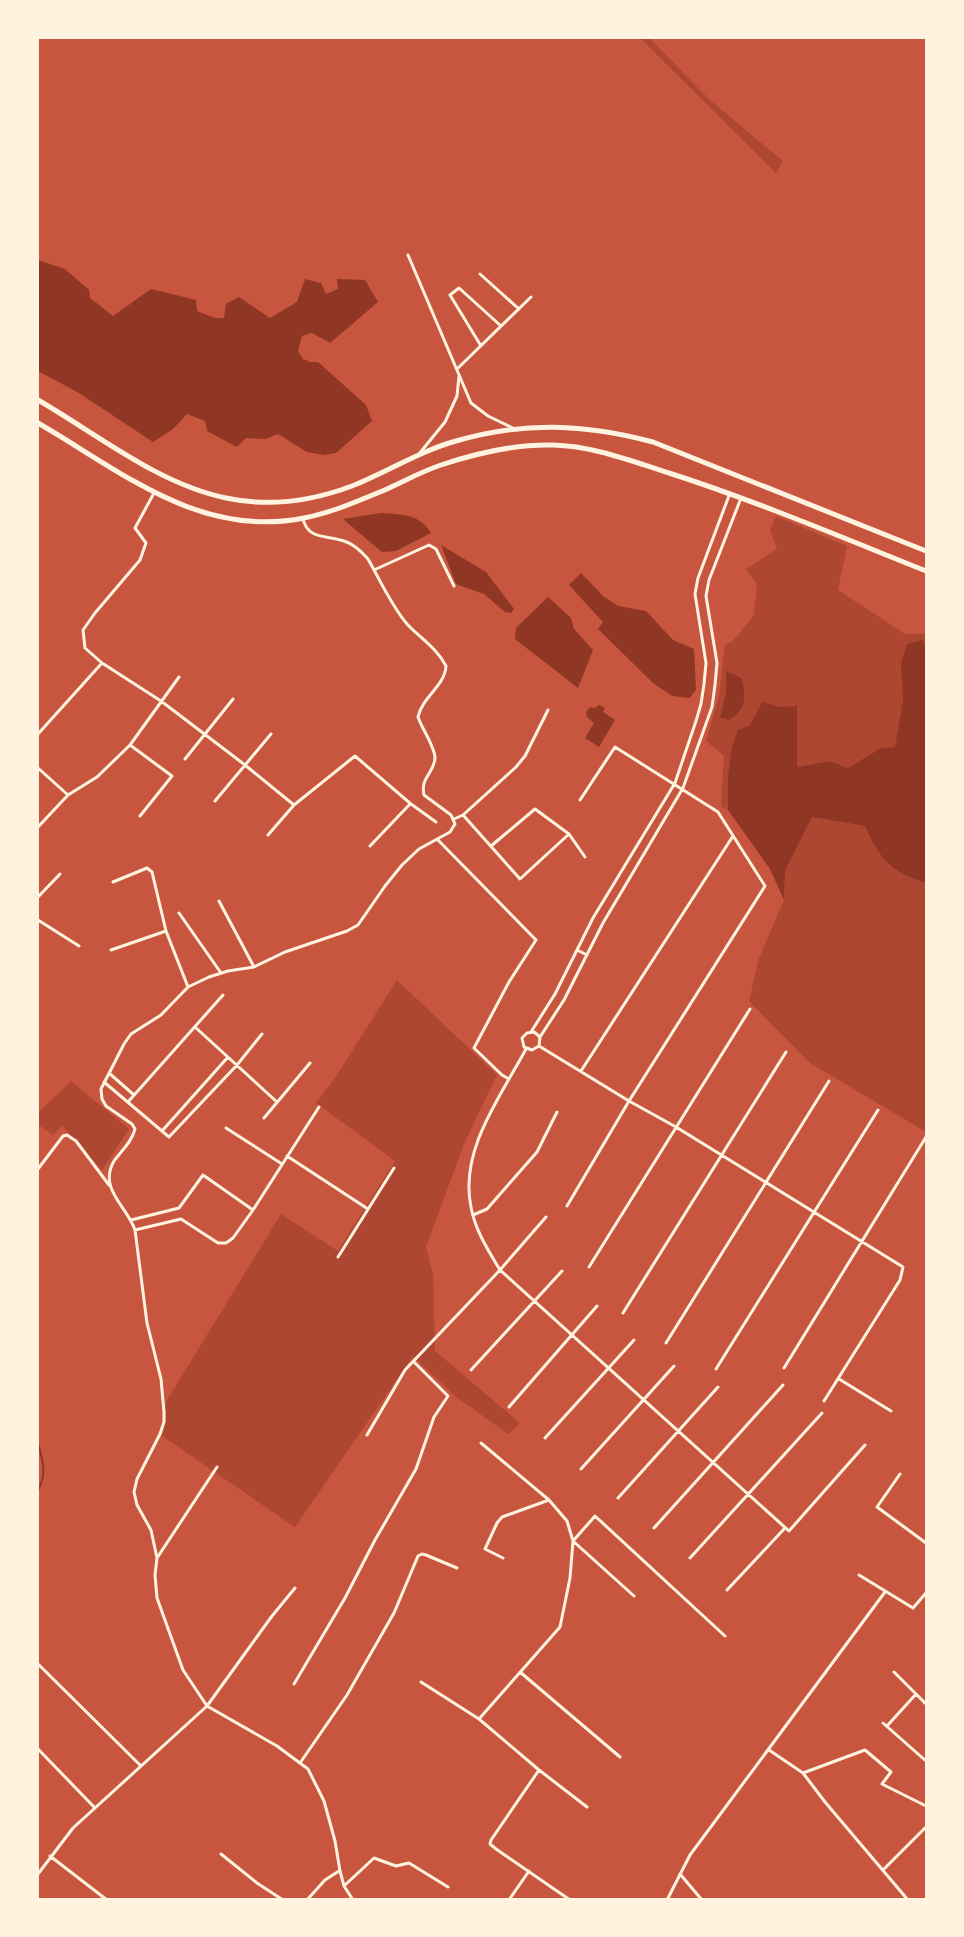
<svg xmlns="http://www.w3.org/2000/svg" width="964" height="1937" viewBox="0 0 964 1937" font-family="Commissioner,sans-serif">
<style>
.green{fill:#ae4732}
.water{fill:#8f3625}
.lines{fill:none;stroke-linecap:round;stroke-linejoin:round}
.stream{stroke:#8f3625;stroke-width:2}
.minor{stroke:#fff3e0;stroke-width:3}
.primary{stroke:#fff3e0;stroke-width:5}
</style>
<rect width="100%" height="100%" fill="#c8553d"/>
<path class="green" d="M640,38H649L711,101L783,161L776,173Z
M776,516L847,546L838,590L905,634H926V650L923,640L908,644L902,663L903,700L896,747L881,748L848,768L830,761L797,767L781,707L762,702L750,725L738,730C729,756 728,783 728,810L721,806L724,756L706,741L719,696L725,644L732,642L754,615L757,584L746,569L777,549L770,530Z
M812,817L865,826C880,858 891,874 926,883V1132L810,1063L749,1001L759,958L784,900L785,871Z
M397,980L497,1075L464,1144L426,1247L433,1275L435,1351L520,1423L508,1434L455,1396L413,1356L295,1527L162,1436L166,1421V1402L281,1214L338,1251L395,1161L316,1103L335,1078Z
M71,1081L129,1129L102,1170L62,1126L53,1135L40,1126L38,1128V1113Z"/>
<path class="water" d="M38,260L65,269L89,290L90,298L113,316L151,289L196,300L197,311L215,318H224L226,304L239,297L270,318L297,302L305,279L321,283L326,294L338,289L337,279L365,280L378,302L330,343L312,333L302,336L298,351L303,359L310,362H318L366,405L372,421L336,453L324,455L307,452L278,434L265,439L246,438L237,447L207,431L205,421L187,414L173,429L153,442L79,393L38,371Z
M381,513C402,515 419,513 431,533L396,551L382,552L343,519Z
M441,545L486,572L514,609L511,613L505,612L484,594L456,584Z
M581,573L603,596L618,606L646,611L673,640L694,649L696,690L690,698L672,696L653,683L598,629L603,622L569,585Z
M548,597L571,618L574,629L593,650L578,688L515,639L516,628Z
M923,640L926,650V883C891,873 880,859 865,826L812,817L785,871L784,900L770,869L728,810V778L732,746L738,730L750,725L762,702L781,707L797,706V767L830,761L848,768L881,748L895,747L903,700L901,663L907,644Z
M726,671L742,678C746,698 747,708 729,720L720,717L726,693Z
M599,705L605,708L603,712L615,720L599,747L585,738L594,723L587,717L586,712L590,707L595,708Z"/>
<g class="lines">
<path class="stream" d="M38,1444C43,1460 47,1475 38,1490"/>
<path class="minor" d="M408,255L471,403L488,416L513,428
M480,274L519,309
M481,346L450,295L459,288L501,326
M457,369L531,297
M419,454L445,422L457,396L459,376
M154,493L135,528L146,543L140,560L95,613L83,630L85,648L102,663L161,701L245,765L294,805
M303,519C308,540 327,535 344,541C354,544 361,551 368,559C380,580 391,605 407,624C420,638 436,647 446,666C445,686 422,697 418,717C422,729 435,747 435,758C434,774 420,777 424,795L451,815L455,824L450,832L419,849L402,865L385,886L358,925L347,931L285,952L254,967L228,971L209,977L188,987L161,1015L131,1034L124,1044L101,1089L102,1099L106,1106L132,1124L135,1129C132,1142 121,1151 114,1161C98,1189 127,1206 135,1230L147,1323L161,1379L164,1412V1422L160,1434L137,1479L134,1492L137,1505L151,1530L157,1558L155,1575L157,1598L183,1670L207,1706L277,1746L308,1769L324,1801L335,1841L340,1871L344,1886L353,1900
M374,570L429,545L436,549L454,586
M38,734L102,663
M130,745L172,776L140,816
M185,759L233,699
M38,768L68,795
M215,801L271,734
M463,815L520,879L569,834
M454,819L463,815L516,767L525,756L548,710
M38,827L68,795L97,777L130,745L179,677
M268,835L294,805L355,756L411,804L436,822
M437,839L536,940L509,982L474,1048L502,1075L509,1079
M370,846L410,804
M491,846L535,809L569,834L585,857
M113,882L147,868L152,872L166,931L188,987
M38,897L60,874
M219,901L254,967
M179,913L221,973
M38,920L79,946
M111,950L166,931
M577,950L587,955
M195,1027L277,1102
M531,1032L555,994L593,918L675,783L696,721L701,704L704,684L706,663L695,594L698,578L730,493
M540,1037L534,1032L527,1033L522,1038L524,1047L532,1050L539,1046L540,1037L564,1000L603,923L683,788L712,707L715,685L717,663L706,596L709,580L741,498
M539,1046L629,1101L676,1127L903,1267L900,1280L824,1401
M526,1049C501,1096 459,1150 471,1207C475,1230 488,1250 500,1270L789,1531L865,1445
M581,1071L733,836
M109,1073L134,1095
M104,1082L169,1137L237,1065L262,1034
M128,1102L223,995
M264,1118L310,1063
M226,1128L282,1164
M162,1131L228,1057
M287,1156L368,1209
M38,1169L63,1136L67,1135L76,1141L109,1185
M567,1206L629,1101L765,886L718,812L615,747L580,800
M473,1215L487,1209L537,1152L557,1112
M131,1220L179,1208L203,1175L253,1210
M135,1230L181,1219L218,1243H226L233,1238L253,1210L319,1107
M338,1257L394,1168
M589,1267L750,1009
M623,1313L786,1052
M666,1343L829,1081
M784,1368L926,1137
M716,1369L878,1110
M471,1370L562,1271
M839,1379L891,1411
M509,1407L597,1306
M367,1435L405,1370L500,1270L546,1217
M545,1438L634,1340
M481,1443L549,1500
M581,1469L674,1366
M900,1474L877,1507L926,1543
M618,1498L718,1387
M654,1528L783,1385
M157,1558L217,1467
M690,1558L822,1413
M859,1575L913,1608L926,1593
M727,1590L785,1528
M634,1596L573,1541L595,1516L725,1636
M38,1664L141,1766
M520,1672L620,1757
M894,1672L926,1704
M421,1682L479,1719L539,1770L587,1807
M294,1684L345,1598L375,1540L416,1469L434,1417L448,1396L414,1362
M479,1719L560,1627L570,1578L573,1541L567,1521L549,1500L502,1517L497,1523L485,1549L503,1558
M883,1723L926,1761
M887,1726L916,1694
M38,1749L95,1808
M769,1750L803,1773L825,1802L908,1900
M300,1763L347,1695L394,1613L418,1556L422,1554L426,1555L457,1568
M539,1770L491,1840L490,1844L496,1849L570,1900
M803,1773L865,1750L891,1772L882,1784L926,1806
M221,1854L257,1883L283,1900
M50,1856L107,1900
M883,1870L926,1827
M38,1874L73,1828L207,1706L272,1616L295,1588
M680,1874L702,1900
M344,1886L374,1858L396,1866L409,1863L448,1887
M307,1900L325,1880L339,1871
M509,1900L529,1871
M667,1900L690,1855L885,1592"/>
<path class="primary" d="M38,400C97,434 158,484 226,498C268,507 312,501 352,486C387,472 420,451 456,441C524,421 585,424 653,442L926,551
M38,423C121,471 200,539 304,518C330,513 356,502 380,492C401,483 420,472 441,465C477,453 515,444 553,445C593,446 631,461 669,473C756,501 841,537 926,571"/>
</g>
<rect width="964" height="1937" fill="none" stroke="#fff3e0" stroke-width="78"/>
</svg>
